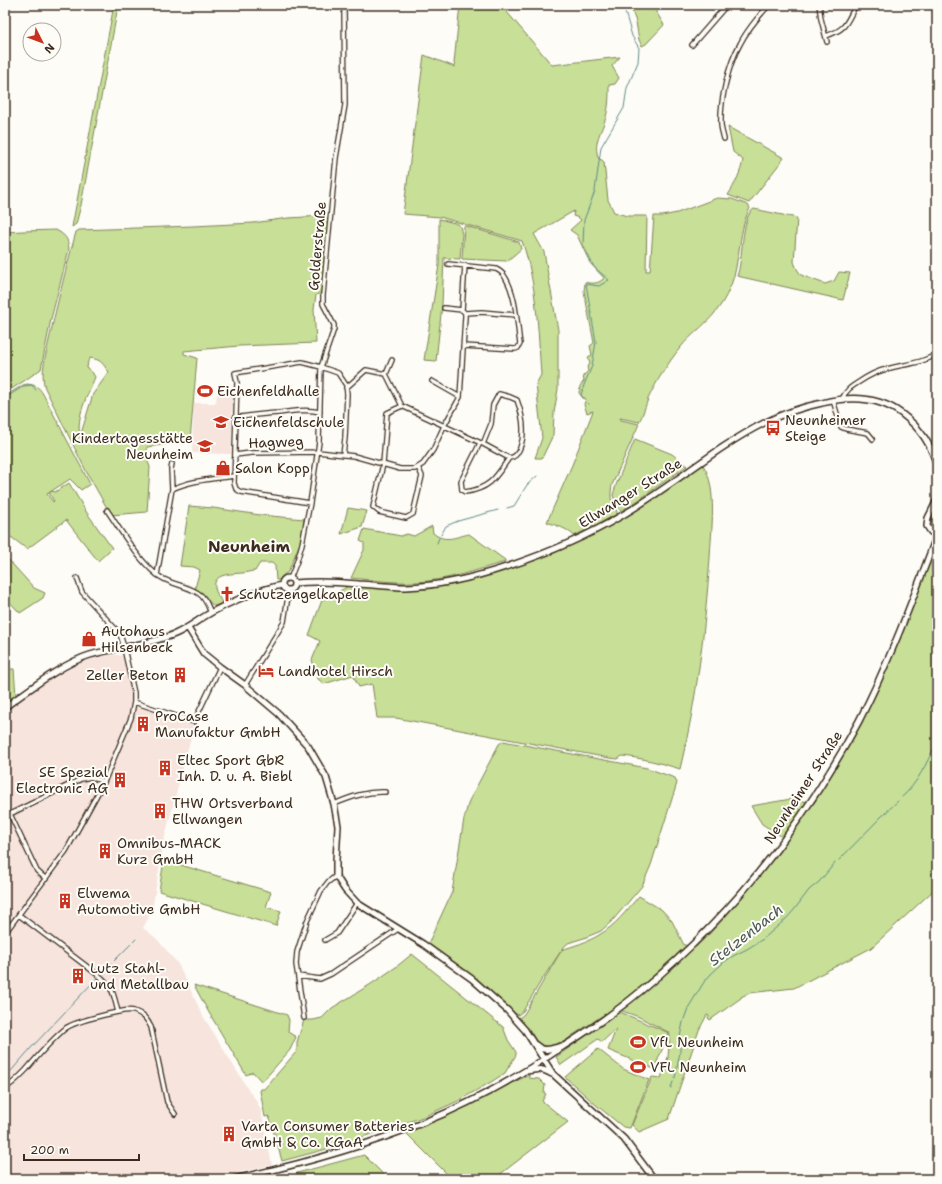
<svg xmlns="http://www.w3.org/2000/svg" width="942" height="1184" viewBox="0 0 942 1184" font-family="'Shantell Sans',sans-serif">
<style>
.built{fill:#f6e4dd}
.green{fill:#c7df96;stroke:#81845a;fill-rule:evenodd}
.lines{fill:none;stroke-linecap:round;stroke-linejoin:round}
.stream{stroke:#608a89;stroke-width:1}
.street-casing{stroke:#3b2a1e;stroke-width:6}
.secondary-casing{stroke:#3b2a1e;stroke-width:8}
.street{stroke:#fdfcf7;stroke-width:3.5}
.secondary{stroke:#fdfcf7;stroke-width:5}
.labels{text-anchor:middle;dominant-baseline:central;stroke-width:4;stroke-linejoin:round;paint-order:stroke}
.street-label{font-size:14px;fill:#3b2a1e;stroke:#fdfcf7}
.poi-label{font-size:14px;fill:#3b2a1e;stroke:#fdfcf7;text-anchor:start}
.water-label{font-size:15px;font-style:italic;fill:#4e5a54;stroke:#fdfcf7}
.quarter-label{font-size:16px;font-weight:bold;fill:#3b2a1e;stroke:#fdfcf7}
</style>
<rect width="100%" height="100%" fill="#fdfcf7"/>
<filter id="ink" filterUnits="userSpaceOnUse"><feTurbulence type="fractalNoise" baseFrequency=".025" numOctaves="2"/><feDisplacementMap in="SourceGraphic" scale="8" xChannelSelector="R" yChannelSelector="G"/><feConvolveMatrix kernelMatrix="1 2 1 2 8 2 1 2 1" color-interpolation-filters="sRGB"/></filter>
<g filter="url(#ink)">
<path class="built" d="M217,393L233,394L231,454L192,453L194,403H216Z
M112,654L122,656L132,693L133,705L144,707L191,724L193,729L164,840L152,910L143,928L156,938L178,964L203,1016L249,1091L256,1100L261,1111L272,1165L209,1179H5V710L53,678L76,665L89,660Z"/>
<path class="green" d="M114,5H118L115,23L81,205L76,224L72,227Z
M460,5H501L552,65L620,57L612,66L619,78L615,84L609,85C609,96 609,106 606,117C602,132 592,143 599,159L602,160L604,162L608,200L614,212L627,216H647L646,271H650L654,216H662L677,213L717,198L732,199L748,205L750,208C741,225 741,243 737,261C735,277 729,293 720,306C709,323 692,333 680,348C668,363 656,382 648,399C645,407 643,415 639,422L620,418L621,420L639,424L612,485C611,492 610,498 613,505C615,508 617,509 617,514L574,536C567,528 557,526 547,522L572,465L593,411L587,413L584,405L585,401L586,400L585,398H583L579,393L580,386L584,381L583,376L588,371L587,367L590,364L588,357L592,355L590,346L594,343L584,291L585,282C592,284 599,284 604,278L590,263L577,235L570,230L581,220L579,218L573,216L574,211L534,234L544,252L558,330V389L554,413L553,435L542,458H535L542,438L536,384L541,375C538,330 537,284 522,241L440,217L403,214L424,55L455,67L454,63Z
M630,5H652L664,25L646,44L642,46L639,40L636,22Z
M728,127L784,158L749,203L728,195C734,186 741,172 743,160L733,152Z
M754,209L797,218L794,262L797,269L801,275L825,284L834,281L839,272L850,273L843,300L737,276C743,262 741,215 754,209Z
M324,216L328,220L321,293L316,295L314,309L316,343L239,346L184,351V354L197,358L190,441L147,447L148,462L150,467L147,512L111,515L86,471L45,388C40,373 46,355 49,340C57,304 66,268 76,232L79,230L193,226L253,223L288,218ZM90,358C103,360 102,364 109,372L93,394L80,437C76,415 87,397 95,377L92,372L87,368L88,361Z
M439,219L455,223L460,226L462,234L460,259L444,258L442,305L436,361L424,360L439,265Z
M464,226H466L519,242L521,249L507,261L462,259Z
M56,230C65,235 68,238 69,249L51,319L41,369L24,381L5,393V232L23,231Z
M27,384C36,385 39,387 43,394L90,484L81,490L70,479L47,494L53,502L54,501L49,493L52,491L55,492L69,483L87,513L112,548L98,561L66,520L27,549L11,537L5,542V396L23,385Z
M635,439L672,454L687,466L637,501L621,511L617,506L613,495L616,485Z
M702,465H703C718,487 711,532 710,558C705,629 697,700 680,769C661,763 642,758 622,756L618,759L609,758L412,721L396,718H377L372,684L359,687L353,675L324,684L318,679L312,660L320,641L309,635L322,600L347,587L348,586L409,590L446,585L565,547L599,532L665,490Z
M189,506L213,508L260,515L304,519L301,541L288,572L282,576L279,580H276L275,566L272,563H260L255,571C250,571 246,573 242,573C233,574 212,573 215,588C216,593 220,598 222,603L215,606C207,602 203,593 195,588L200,570L194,567L180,566Z
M348,508L367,511L362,527L341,534Z
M432,526L433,533C445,543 455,537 469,534L505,560V562C476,570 446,581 415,582C394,583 372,580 351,578L364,550V543L360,541L364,529L401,536L407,534L414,536Z
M937,535V887L871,948L794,988L749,993L741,997V998L710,1020L708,1018L709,1016L707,1015L699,1030L669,1119L639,1132L632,1125L652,1077L661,1078L668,1057L670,1033L639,1017L614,1008L570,1037L566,1041L552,1046L544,1047L537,1042L519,1018L524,1014L561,951L541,981L523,1011L518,1015L516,1014C489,989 459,965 428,944L452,892L464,819L469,801L499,744L503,741L647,768L675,778L677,783L651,865L642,886L613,920L601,931L584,938L568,943L561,950C573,946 588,942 599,935C615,926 627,910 639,896L662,910L672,921L684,945L696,947C729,916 760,876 787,840L762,824L751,806L791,799L814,803L843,755L864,715L894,647Z
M5,556L34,588L45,593L43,598L20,613L5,597Z
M5,666H6L8,669H14L16,696L5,703Z
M164,860L271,892L266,907L281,911L276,926L159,891Z
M412,954L503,1027L508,1040L516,1052V1055L505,1073L491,1082L458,1101L423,1117L323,1150L282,1161L269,1116L265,1117L260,1091L261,1089H264L297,1051V1042L304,1020H313L322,1018L332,1008L371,984L396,967Z
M194,985L287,1015L289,1020L288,1032L296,1037L290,1050L262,1082L253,1072L246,1075L208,1011Z
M620,1012L669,1033L654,1069L608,1050L616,1029L602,1042L598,1039L561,1065L556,1057Z
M598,1049L623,1069L649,1080L630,1128L623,1127L595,1104L565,1077Z
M529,1075V1078L539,1079L545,1085L544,1093L546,1094L542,1101L568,1122L494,1179H452L405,1132L487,1095Z
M364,1155L388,1179H295L297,1173Z"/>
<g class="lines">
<path class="stream" d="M5,398L24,386L32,385L36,390
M584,399L581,395L584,385L592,366L596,342L586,284L599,286L609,280L594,267L583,245L584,220L595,191L601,147L624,108L627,88L638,62L639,48L632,36L623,5
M585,400L589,404
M507,508L514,506L527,485L537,476
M441,535L446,526L458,521L498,510
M437,543L439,538
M902,797C917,784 926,764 935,746
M839,860L881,817L898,801
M102,973L136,939
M5,1078L31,1048L97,978
M675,1078L680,1052V1037L683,1022L688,1008L704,982L711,974L724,962L733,956L747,949L763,939L786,919L794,910L809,890L819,882L835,863
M671,1088L673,1082"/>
<defs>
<path id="street" d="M819,5L821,19L827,42
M826,36C847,29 846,23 856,5
M692,45L725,7L724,5
M724,139C723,134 721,129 721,124C720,101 728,65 740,44C747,30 758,17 769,5
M448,264L496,269C500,271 503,273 505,277C516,294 517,323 520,344L518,348L515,349L463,346
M462,310L465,265
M465,313L482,312L516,315
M386,374L392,360
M432,381L460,397
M346,388L366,370L386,374L402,406
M842,399C846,390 851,387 859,382C868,376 877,371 887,369C904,364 921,364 937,354
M833,400L841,427L846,429L868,433L873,439
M235,418C250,415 264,414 279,413C293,411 307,409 320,412
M480,443L461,481L462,490L465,492C490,489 496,477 509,458
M235,455L251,453L318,452L354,456L400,469H415L423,464L433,450L444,426L460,397L465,317V313L462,310L444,308
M418,467L422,476L413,514L406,518L379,512L373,507L383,464L387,413L402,406L483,444L491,424L493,405L499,394L510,397L517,400C523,416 526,432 520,448C517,454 516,457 509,458L483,444
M172,489L171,469L172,464
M310,503L241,492L236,489L234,483L237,382L235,373L302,362L321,367L338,373L346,385L347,394L345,438L343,455
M107,510C121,531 137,558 156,574C169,585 184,584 198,593C205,597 208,606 211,613
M157,575L172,489C192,480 213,479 234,476
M290,579L297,561L302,544L310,503L319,442L321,367L334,329V325L323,304V295L336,158L345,105L344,5
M245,685L284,622L289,590
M134,702L194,722L220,667
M334,804C351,797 367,791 385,792
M46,879L37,871L10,814L81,779L91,777L104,782
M19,915L102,978C114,989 114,997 118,1012
M5,933L66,851L104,782L131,718L134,702V693L123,644L120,634L82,592L77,578
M325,940L337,933L357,903
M298,976L320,979L331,974L398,929
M304,1018L296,964L297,952L307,921L321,891L328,882L336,876
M5,1088C13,1084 19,1077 26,1070C38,1056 51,1040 66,1028C74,1022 125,1008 134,1011C143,1014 147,1019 151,1027L167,1102L175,1114"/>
<path id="secondary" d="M937,500L928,518L927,526L931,532L937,535
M282 584a6 6 0 1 1 12 0a6 6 0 1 1-12 0Z
M294,583C316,581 337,582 359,584C375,585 390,587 406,587C441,586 476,577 509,566C548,553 586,537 621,516C670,488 713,449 764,423C782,414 802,407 822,403C849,396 878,396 902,414C919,427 932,445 937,467
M188,628L204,654L220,667L245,685L279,714L308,746L326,777L334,804L338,826L336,860V876L345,890L357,903L423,944L472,979L507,1010L525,1030L553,1074L624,1139L654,1179
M5,707C29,690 63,663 90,655C118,647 148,645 175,634C189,628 199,619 212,612C235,600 257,590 282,585
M536,1045C544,1053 553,1048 562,1046
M527,1071C539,1069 541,1068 552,1074
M234,1179C298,1165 361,1148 422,1123C472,1103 520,1076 564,1046C591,1029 617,1011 642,990C732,916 804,823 859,721C890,661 913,598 937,535"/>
</defs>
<use href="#street" class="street-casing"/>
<use href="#secondary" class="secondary-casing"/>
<use href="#street" class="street"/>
<use href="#secondary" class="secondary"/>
</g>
</g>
<defs>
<symbol id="stadium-bare" viewBox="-9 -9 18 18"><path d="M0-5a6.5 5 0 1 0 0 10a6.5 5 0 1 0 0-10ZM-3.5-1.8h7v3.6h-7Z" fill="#c8321e" stroke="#fdfcf7" stroke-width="2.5" paint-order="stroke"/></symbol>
<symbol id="school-bare" viewBox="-9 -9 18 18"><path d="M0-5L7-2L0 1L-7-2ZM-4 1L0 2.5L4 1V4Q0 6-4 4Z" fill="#c8321e" stroke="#fdfcf7" stroke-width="2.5" paint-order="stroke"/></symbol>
<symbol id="bus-bare" viewBox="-9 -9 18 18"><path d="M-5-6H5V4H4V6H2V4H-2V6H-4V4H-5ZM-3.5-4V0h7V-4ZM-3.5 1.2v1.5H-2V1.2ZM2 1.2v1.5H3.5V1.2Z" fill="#c8321e" stroke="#fdfcf7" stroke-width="2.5" paint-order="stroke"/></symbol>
<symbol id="shop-bare" viewBox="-9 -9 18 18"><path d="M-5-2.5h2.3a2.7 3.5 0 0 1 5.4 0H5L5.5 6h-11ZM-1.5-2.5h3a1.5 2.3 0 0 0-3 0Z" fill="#c8321e" stroke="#fdfcf7" stroke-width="2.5" paint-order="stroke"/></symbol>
<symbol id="church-bare" viewBox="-9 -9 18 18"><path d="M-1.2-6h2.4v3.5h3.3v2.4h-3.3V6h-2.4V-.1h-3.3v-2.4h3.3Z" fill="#c8321e" stroke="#fdfcf7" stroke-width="2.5" paint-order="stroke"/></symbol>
<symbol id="hotel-bare" viewBox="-9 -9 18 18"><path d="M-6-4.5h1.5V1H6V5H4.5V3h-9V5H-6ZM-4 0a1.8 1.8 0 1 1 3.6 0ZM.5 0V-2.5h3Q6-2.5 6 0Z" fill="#c8321e" stroke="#fdfcf7" stroke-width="2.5" paint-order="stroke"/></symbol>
<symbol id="building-bare" viewBox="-9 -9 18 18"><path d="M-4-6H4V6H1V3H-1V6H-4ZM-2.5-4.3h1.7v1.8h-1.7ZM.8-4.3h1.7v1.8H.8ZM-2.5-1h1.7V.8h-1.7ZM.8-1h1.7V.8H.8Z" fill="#c8321e" stroke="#fdfcf7" stroke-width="2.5" paint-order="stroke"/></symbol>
</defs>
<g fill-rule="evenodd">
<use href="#stadium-bare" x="194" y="380" width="22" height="22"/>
<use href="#school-bare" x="210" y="411" width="22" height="22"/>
<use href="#bus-bare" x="762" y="417" width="22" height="22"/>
<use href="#school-bare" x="194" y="435" width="22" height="22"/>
<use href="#shop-bare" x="212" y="457" width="22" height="22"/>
<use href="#church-bare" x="216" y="583" width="22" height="22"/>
<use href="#shop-bare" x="78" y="628" width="22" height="22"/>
<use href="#hotel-bare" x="255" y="660" width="22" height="22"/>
<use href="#building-bare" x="169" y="664" width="22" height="22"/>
<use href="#building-bare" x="132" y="713" width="22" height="22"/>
<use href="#building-bare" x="154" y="757" width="22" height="22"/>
<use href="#building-bare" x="109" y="769" width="22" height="22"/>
<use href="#building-bare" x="149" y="800" width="22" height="22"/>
<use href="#building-bare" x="94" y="840" width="22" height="22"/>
<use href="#building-bare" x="54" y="890" width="22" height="22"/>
<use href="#building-bare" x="67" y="965" width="22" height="22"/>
<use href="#stadium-bare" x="627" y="1031" width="22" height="22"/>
<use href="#stadium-bare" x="627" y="1056" width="22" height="22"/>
<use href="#building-bare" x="218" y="1123" width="22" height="22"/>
</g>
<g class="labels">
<g class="street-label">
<text transform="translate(317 246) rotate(-85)">Golderstraße</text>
<text transform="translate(276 442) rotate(-2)">Hagweg</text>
<text transform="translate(630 493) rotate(-32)">Ellwanger Straße</text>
<text transform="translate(803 787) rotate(-57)">Neunheimer Straße</text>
</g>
<g class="poi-label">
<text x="217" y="391">Eichenfeldhalle</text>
<text x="785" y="420">Neunheimer<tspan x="785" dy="16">Steige</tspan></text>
<text x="233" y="422">Eichenfeldschule</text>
<text x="193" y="438" text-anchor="end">Kindertagesstätte<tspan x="193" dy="16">Neunheim</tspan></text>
<text x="235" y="468">Salon Kopp</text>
<text x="239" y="594">Schutzengelkapelle</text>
<text x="101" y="631">Autohaus<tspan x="101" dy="16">Hilsenbeck</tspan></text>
<text x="278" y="671">Landhotel Hirsch</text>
<text x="168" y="675" text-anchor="end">Zeller Beton</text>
<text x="155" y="716">ProCase<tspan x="155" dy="16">Manufaktur GmbH</tspan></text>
<text x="177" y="760">Eltec Sport GbR<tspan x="177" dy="16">Inh. D. u. A. Biebl</tspan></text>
<text x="108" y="772" text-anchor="end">SE Spezial<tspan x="108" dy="16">Electronic AG</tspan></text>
<text x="172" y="803">THW Ortsverband<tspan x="172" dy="16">Ellwangen</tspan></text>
<text x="117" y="843">Omnibus-MACK<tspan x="117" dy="16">Kurz GmbH</tspan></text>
<text x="77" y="893">Elwema<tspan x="77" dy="16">Automotive GmbH</tspan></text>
<text x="90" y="968">Lutz Stahl-<tspan x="90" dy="16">und Metallbau</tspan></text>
<text x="650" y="1042">VfL Neunheim</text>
<text x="650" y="1067">VFL Neunheim</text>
<text x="241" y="1126">Varta Consumer Batteries<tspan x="241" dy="16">GmbH &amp; Co. KGaA</tspan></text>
</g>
<g class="water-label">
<text transform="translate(746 935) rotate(-38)">Stelzenbach</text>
</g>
<g class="quarter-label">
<text x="249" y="546">Neunheim</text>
</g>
</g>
<rect width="942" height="1184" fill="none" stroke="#fdfcf7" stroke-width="20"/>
<rect x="10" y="10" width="922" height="1164" fill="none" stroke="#3b2a1e" stroke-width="1.5" filter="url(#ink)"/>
<g transform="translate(42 42) rotate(132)"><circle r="19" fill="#fdfcf7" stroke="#afa8a0"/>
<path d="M0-3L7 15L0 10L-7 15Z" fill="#c8321e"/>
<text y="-6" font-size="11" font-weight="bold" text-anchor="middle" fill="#3b2a1e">N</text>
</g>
<path d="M24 1154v6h115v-6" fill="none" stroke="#3b2a1e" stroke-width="2"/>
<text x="30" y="1154" font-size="12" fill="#3b2a1e" stroke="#fdfcf7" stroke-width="3" paint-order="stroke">200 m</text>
</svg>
